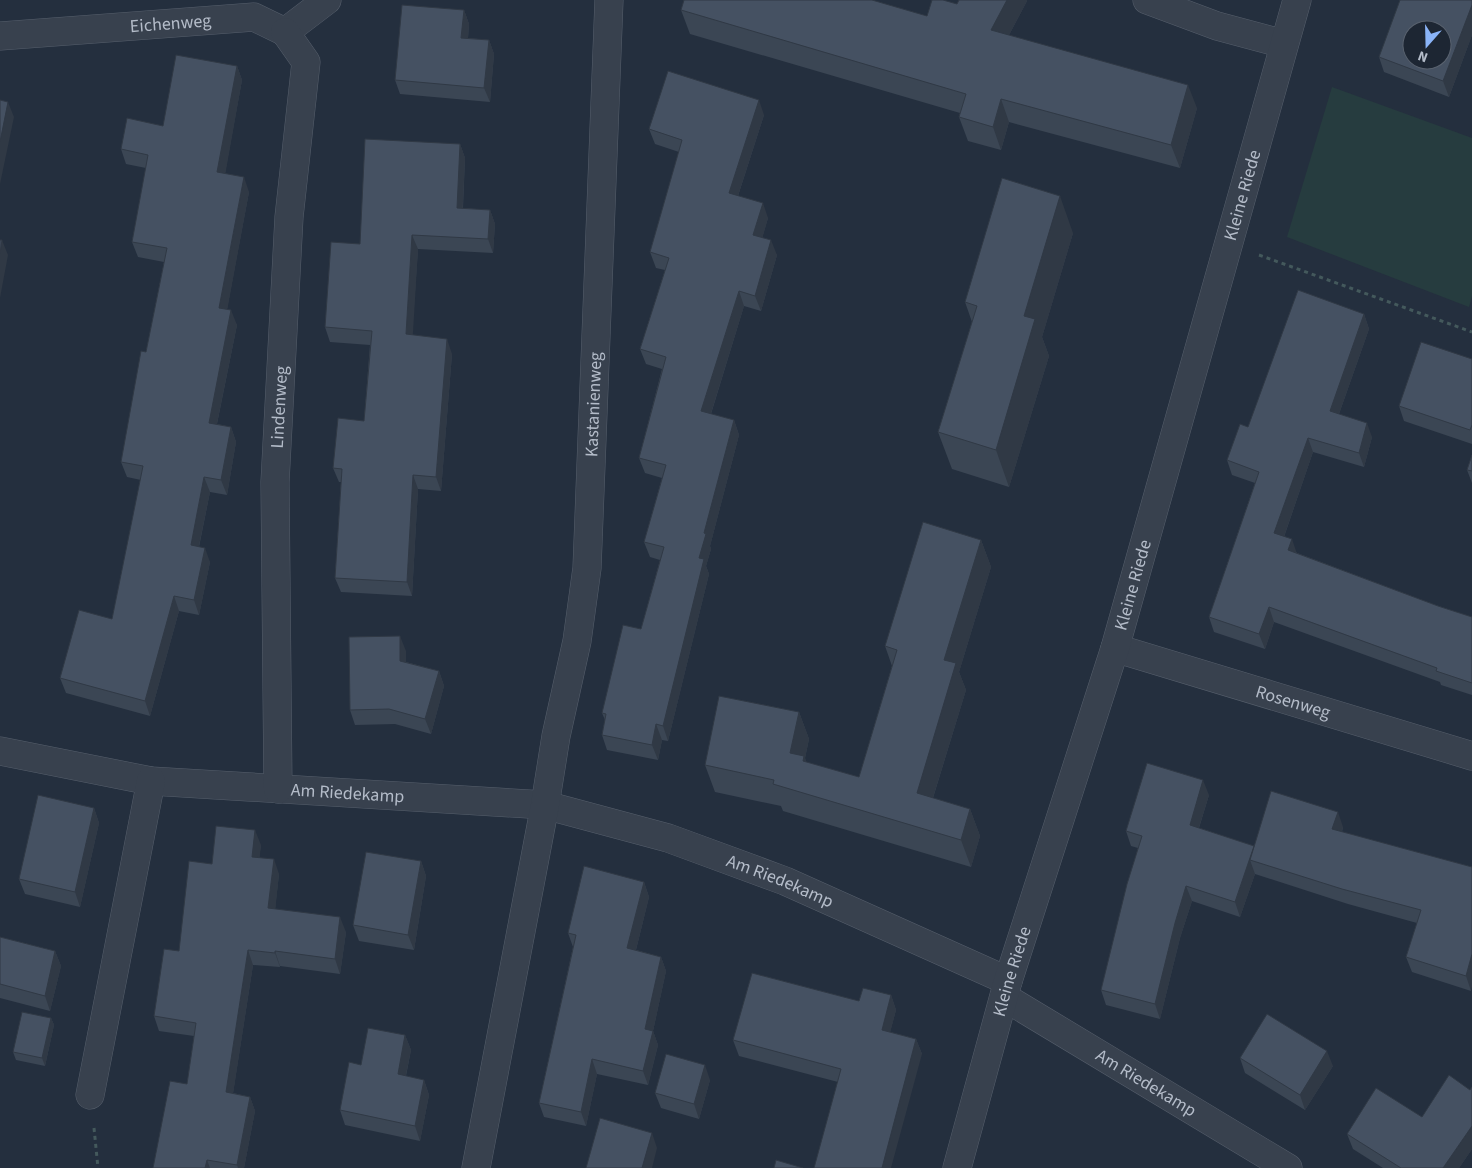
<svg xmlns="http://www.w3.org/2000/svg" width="1472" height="1168" viewBox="0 0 1472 1168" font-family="'Source Sans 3',sans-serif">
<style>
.park{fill:#263c3f}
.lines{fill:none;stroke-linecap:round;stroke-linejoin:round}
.street-casing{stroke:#565f6c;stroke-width:29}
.path{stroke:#44595c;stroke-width:3;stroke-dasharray:4 4;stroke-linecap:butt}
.street{stroke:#38414e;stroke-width:28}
.wall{fill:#3b4654}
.shaded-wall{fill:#303945}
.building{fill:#455162;stroke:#303945;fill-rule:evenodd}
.labels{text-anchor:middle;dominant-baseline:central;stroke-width:4.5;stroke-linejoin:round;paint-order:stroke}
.street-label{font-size:18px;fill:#b4bcc9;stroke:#1d2633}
</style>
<rect width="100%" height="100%" fill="#242f3e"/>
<path class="park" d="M1332,87L1472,138V296L1469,307L1287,237Z"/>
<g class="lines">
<defs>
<g id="street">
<path d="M1147,0L1217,26L1284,44"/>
<path id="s1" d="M0,36L254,17L285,32L327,0"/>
<path id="s2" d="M1115,648L1472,756"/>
<path id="s3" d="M0,751L151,781L545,805L668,838L785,881L1008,981"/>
<path id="s4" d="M278,789L275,482L289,217L306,62L285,32"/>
<path id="s5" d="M1004,997L1288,1168"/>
<path d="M90,1095L151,781"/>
<path id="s6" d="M476,1168L545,805L556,736L577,641L587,568L609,0"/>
<path id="s7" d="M957,1168L1008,981L1115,648L1297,0"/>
</g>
</defs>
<use href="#street" class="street-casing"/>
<path class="path" d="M1259,255L1472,332
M94,1128L98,1168"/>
<use href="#street" class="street"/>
</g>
<path class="wall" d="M1472,0V35L1449,97L1384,72L1379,57Z
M1027,1L1009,35L1197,108L1180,168L1009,122L1001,150L968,141L959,117L960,113L690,34L681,10L927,16L957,4Z
M464,10L469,24L468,38L489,40L494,54L490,102L400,94L395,80Z
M237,66L242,80L225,173L249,192L227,309L237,325L217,424L231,427L236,442L227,495L210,492L199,547L210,562L199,615L179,611L150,716L66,693L60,678L112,619L141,480L127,477L121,462L146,352L164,262L138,257L132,242L146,168L126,164L121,149L163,126Z
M764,115L738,196L768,218L762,238L777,255L761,311L744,306L711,414L734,420L739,435L710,546L711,549L706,566L709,574L668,741L662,740L658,760L607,750L602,735L605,720L602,713L641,629L660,560L650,557L644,542L662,478L645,473L639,458L662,369L646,364L640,349L665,270L656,268L650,252L679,152L655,144L649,129Z
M460,144L465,158L463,208L490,210L495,224L493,253L418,249L412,335L452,354L441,491L418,489L412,596L341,592L335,578L341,482H339L333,468L364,421L370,345L330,342L325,327L360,244Z
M1073,233L1042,337L1049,356L1009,487L952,469L938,432L972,322L965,302Z
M1364,314L1369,329L1339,414L1372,437L1364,467L1313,452L1284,537L1297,553L1438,606L1472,617V695L1441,685L1440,682L1274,622L1265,649L1214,632L1209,617L1255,483L1232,475L1227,460L1248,427Z
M1472,359V444L1404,421L1399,406Z
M1472,455V483L1467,470Z
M981,540L991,567L959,672L966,690L933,798L970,809L980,836L971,867L783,811L781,806L715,792L705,765L799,712L809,739L805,758L806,762L859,777L892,666L885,646Z
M406,651V662L439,671L444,686L431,734L395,724L355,725L350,710Z
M1209,795L1199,828L1254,846L1343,827L1342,832L1472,867L1471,991L1412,972L1406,957L1417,923L1348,904L1255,874L1240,917L1192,901L1180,938L1160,1019L1106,1005L1101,990L1138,848L1131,846L1126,831Z
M94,808L99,823L80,907L25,894L19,879Z
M261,845L259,858L279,874L275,909L346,932L340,974L280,966V967L253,965L233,1093L250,1097L255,1111L244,1168H153L187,1084L194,1036L159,1031L154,1016L212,864Z
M421,861L426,876L414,950L359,941L353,925Z
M644,882L649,897L636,950L661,957L666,971L653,1031L658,1045L648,1085L597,1074L586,1126L544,1117L539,1103L573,947L568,933Z
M0,937L55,951L61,966L50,1011L0,998Z
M891,995L896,1010L890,1032L916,1039L922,1054L838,1082L739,1056L733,1040L859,1001Z
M51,1018L54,1025L45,1066L16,1060L13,1052Z
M405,1035L411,1050L406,1076L424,1080L429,1095L420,1141L345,1125L340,1110Z
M1240,1058L1333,1066L1305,1110L1245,1073Z
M710,1080L699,1119L661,1108L655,1093Z
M1472,1087V1149L1459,1168H1383L1353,1149L1347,1134L1422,1117L1470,1090Z"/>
<path class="shaded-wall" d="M1007,0H1027V1L999,54L991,30Z
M1472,5V35L1449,97L1443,81Z
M464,10L469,24L467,52L461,38Z
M489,40L494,54L490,102L484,88Z
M237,66L242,80L223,187L217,172Z
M1188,85L1197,108L1180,168L1171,145Z
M1001,99L1009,122L1001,150L993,127Z
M759,100L764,115L734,208L729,193Z
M8,102L14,117L0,184V142Z
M460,144L465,158L462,222L457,208Z
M244,177L249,192L225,322L219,308Z
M1060,196L1073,233L1042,337L1049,356L1009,487L996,450L1024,316Z
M763,203L768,218L759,250L753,235Z
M490,210L495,224L493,253L488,239Z
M412,235L418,249L412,349L406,334Z
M2,240L8,255L0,298V254Z
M771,240L777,255L761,311L755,296Z
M739,291L744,306L707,426L701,411Z
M231,310L237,325L214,438L209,423Z
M1364,314L1369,329L1335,425L1330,411Z
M447,339L452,354L441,491L436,477Z
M734,420L739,435L710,546L711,549L706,566L709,574L668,741L663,726L704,533Z
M1367,423L1372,437L1364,467L1359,453Z
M231,427L236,442L227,495L221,480Z
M1308,438L1313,452L1280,548L1274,533Z
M413,475L418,489L412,596L407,582Z
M204,477L210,492L196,560L191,545Z
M1292,539L1297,554L1288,550Z
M981,540L991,567L959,672L966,690L926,820L917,793L944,660Z
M205,548L210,562L199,615L194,600Z
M174,596L179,611L150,716L145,701Z
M1269,607L1274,622L1265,649L1259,634Z
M400,636L406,651V676L400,661Z
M439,671L444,686L431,734L425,719Z
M799,712L809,739L805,758L814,783L790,753Z
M656,724L662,740L658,760L652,745Z
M1203,780L1209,795L1195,840L1190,825Z
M94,808L99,823L80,907L75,892Z
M970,809L980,836L971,867L961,840Z
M1338,812L1343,827L1338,844L1332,829Z
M255,830L261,845L258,872L252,857Z
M1254,846L1250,860L1255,874L1240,917L1235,902Z
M274,859L279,874L274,922L268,908Z
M421,861L426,876L414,950L408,935Z
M644,882L649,897L633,962L627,948Z
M1186,886L1192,901L1180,938L1160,1019L1155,1004L1175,923Z
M340,917L346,932L340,974L335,959Z
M248,950L253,965L231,1107L226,1092Z
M55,951L61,966L50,1011L45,996Z
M275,951L280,966V967L275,953Z
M1472,954V987L1471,991L1466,976Z
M661,957L666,971L653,1031L658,1045L648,1085L643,1071L645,1029Z
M891,995L896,1010L887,1045L882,1030Z
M51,1018L54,1025L45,1066L42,1058Z
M405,1035L411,1050L403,1089L398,1074Z
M916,1039L922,1054L891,1168H882Z
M1327,1051L1333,1066L1305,1110L1300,1095Z
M592,1059L597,1074L586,1126L581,1112Z
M705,1065L710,1080L699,1119L694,1104Z
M424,1080L429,1095L420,1141L415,1126Z
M250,1097L255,1111L244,1168H238L237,1165Z
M1472,1126V1149L1459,1168H1443Z
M652,1133L657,1148L652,1168H642Z
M207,1160L210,1168H205Z"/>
<path class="building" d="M684,0H872L927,16L932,0H943L957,4L959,0H1007L991,30L1188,85L1171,145L1001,99L993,127L959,117L966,94L681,10Z
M1400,0H1472V5L1443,81L1379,57ZM1412,30H1442V60H1412Z
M402,5L464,10L461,38L489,40L484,88L395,80Z
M176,55L237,66L217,172L244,177L219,308L231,310L209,423L231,427L221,480L204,477L191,545L205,548L194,600L174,596L145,701L60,678L79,610L112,619L143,466L121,462L141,351L146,352L167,248L132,242L148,155L121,149L127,118L163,126Z
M668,71L759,100L729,193L763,203L753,235L771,240L755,296L739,291L701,411L734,420L704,533L706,534L699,558L704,559L663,726L656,724L652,745L602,735L606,714L602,713L623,625L641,629L664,547L644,542L666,465L639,458L666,357L640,349L669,258L650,252L682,140L649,129Z
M0,100L8,102L0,142Z
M365,139L460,144L457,208L490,210L488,239L412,235L406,334L447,339L436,477L413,475L407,582L335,578L342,469L333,468L338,418L364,421L372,331L325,327L331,242L360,244Z
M1002,178L1060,196L1024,316L1035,319L996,450L938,432L977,306L965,302Z
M0,240H2L0,254Z
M1298,290L1364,314L1330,411L1367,423L1359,453L1308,438L1274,533L1292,539L1288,550L1438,606L1472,617V683L1436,671L1437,668L1269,607L1259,634L1209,617L1259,472L1227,460L1240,424L1248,427Z
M1421,342L1472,359V425L1470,430L1399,406Z
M1472,455V471L1467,470Z
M923,522L981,540L944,660L956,663L917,793L970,809L961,840L773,784L774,780L705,765L719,696L799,712L790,753L804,756L803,761L859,777L897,650L885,646Z
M400,636V661L439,671L425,719L389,709L350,710L349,637Z
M1147,763L1203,780L1190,825L1254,846L1235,902L1186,886L1175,923L1155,1004L1101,990L1127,884L1142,836L1126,831Z
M1271,791L1338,812L1332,829L1472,867V954L1466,976L1406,957L1421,910L1342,889L1250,860Z
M38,795L94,808L75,892L19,879Z
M216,826L255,830L252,857L274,859L268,908L340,917L335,959L275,951V953L248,950L226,1092L250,1097L237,1165L207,1160L205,1168H153L170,1081L187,1084L196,1023L154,1016L164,949L179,951L189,861L212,864Z
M366,852L421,861L408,935L353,925Z
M584,866L644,882L627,948L661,957L645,1029L653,1031L643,1071L592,1059L581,1112L539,1103L576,935L568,933Z
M0,937L55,951L45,996L0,984Z
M752,973L859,1001L863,988L891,995L882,1030L916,1039L882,1168H814L841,1069L733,1040Z
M22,1012L51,1018L42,1058L13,1052Z
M1267,1014L1327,1051L1300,1095L1240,1058Z
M368,1028L405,1035L398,1074L424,1080L415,1126L340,1110L349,1062L361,1065Z
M666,1054L705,1065L694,1104L655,1093Z
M1449,1075L1470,1090L1472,1087V1126L1443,1168H1401L1347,1134L1376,1088L1422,1117Z
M600,1118L652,1133L642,1168H586Z
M776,1160L803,1168H774Z"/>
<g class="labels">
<g class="street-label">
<text stroke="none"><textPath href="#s1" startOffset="171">Eichenweg</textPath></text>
<text stroke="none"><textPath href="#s7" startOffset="1014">Kleine Riede</textPath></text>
<text stroke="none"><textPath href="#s6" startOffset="774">Kastanienweg</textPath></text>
<text stroke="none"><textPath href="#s4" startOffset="382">Lindenweg</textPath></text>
<text stroke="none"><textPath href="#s7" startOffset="609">Kleine Riede</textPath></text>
<text stroke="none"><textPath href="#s2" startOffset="186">Rosenweg</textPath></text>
<text stroke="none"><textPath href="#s3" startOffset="351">Am Riedekamp</textPath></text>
<text stroke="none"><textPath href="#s3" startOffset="796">Am Riedekamp</textPath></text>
<text stroke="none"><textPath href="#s7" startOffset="204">Kleine Riede</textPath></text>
<text stroke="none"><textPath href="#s5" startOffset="166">Am Riedekamp</textPath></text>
</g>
</g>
<g transform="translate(1427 45) rotate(200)"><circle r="24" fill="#1d2633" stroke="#59626f"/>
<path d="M0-4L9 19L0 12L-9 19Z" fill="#8ab4f8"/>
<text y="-8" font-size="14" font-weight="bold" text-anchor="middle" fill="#b4bcc9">N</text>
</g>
</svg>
